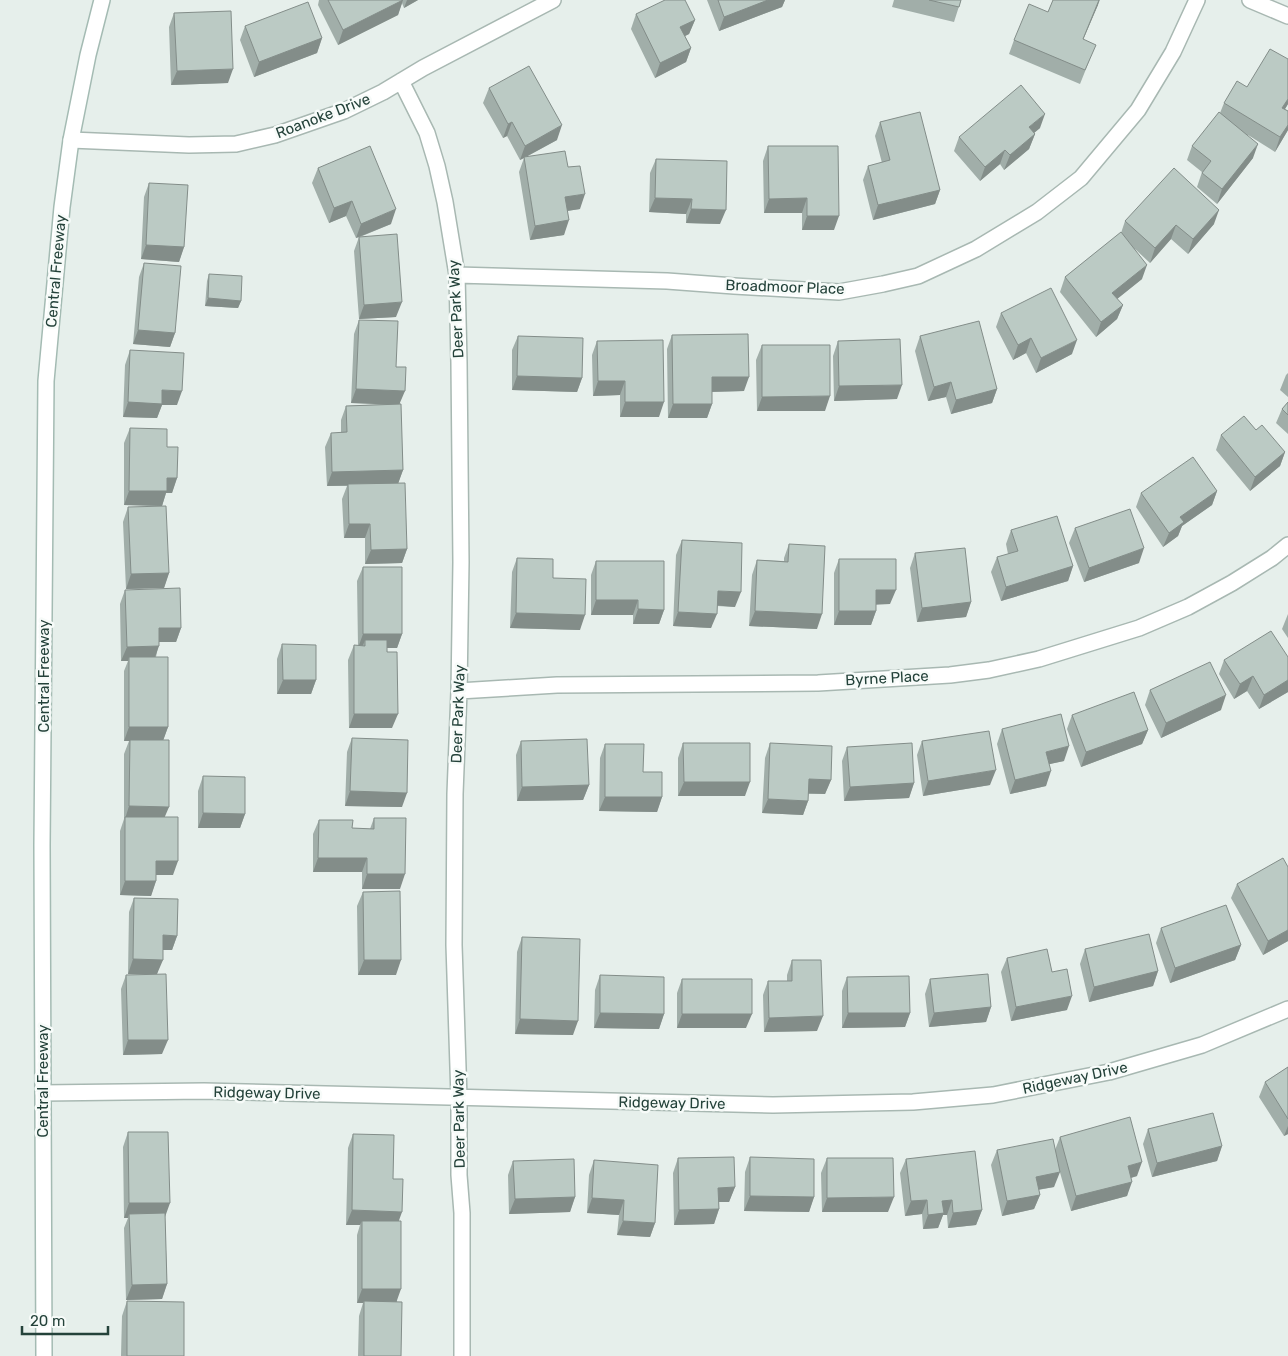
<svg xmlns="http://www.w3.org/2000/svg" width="1288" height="1356" viewBox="0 0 1288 1356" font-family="Rubik,sans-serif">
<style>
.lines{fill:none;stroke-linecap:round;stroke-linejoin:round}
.minor-casing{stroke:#a8b8b2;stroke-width:18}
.secondary-casing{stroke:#a4bbb3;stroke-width:18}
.minor{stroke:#fff;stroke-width:15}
.secondary{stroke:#fff;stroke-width:15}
.wall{fill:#a1aea9}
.shaded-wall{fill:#838d89}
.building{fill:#bbcac4;stroke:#838d89}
.labels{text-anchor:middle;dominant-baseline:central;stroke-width:5;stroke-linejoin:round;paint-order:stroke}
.street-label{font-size:15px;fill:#24423a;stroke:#f7fbf9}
</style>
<rect width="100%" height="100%" fill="#e6efeb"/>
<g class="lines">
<defs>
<path id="minor" d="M1250,0L1288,16
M401,81L427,133L437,166L445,202L457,275L459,363L461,562L459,691L455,794L454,945L459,1098V1175L462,1213V1356
M71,140L189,145L236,144L275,135L344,111L383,92L423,68L553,0
M457,275L667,281L734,286L839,292L883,284L918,276L976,249L1037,212L1081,178L1138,110L1173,52L1197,0
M459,691L557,685L818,683L950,675L989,670L1039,659L1139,628L1188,607L1232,583L1272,558L1288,545
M43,1093L204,1091L773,1105L913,1102L993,1095L1109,1072L1202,1045L1288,1009"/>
<path id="secondary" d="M44,1356L42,845L46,381L62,207L71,140L88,55L102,0"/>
</defs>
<use href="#minor" class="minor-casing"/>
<use href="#secondary" class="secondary-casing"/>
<use href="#minor" class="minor"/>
<use href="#secondary" class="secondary"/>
</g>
<path class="wall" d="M319,0H418L404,8L402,3L398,15L338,45L318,5Z
M707,0H785L782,7L719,31Z
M894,0H961L954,22L892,7Z
M1053,0H1100L1083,39L1090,59L1080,84L1009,54L1014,40L1048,12Z
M174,13L228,83L171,85L169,27Z
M636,14L695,20L689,34L685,36L691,48L686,62L655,78L631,29Z
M245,26L322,38L317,53L254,77L240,40Z
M1288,59V104L1285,109L1288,111V130L1275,152L1248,135L1253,158L1217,204L1197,187L1202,172L1187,160L1192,146L1220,113L1224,103Z
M489,88L557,140L526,157L568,167L580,209L567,211L564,235L530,240L519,172L524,158L520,160L507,136L503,138L483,103Z
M880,122L940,190L935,204L873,220L863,180L868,166L882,163L875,136Z
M1040,128L1034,133L1035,134L1029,149L1004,170L1000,164L980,181L954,151L959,137Z
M768,146L834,230H802V213H764L763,161Z
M656,159L720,224L686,223V214L649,212L650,173Z
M318,168L391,224L360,237L396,317L359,319L354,251L359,237L356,238L346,216L329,223L312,183Z
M149,183L184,247L179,262L141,259L144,197Z
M1125,221L1214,224L1188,254L1171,239L1150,263L1135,249L1142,279L1117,299L1123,305L1117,319L1096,337L1060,292L1065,277L1121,233Z
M144,263L175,333L170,347L133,344L139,277Z
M209,274L241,301L238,308L205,306L207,281Z
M1001,313L1072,354L1036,373L1026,353L1013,360L996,327Z
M359,320L396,367L400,404L403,470L398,483L407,549L402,563L365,564V538H344L342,499L347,486H327L325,447L331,433H341V420L346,406L385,404L351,403L354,334Z
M672,335L744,391L712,392V404L707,418H668L667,349Z
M518,336L582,378L577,392L512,390V350Z
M920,336L997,389L992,403L951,414L946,397L928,401L915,351Z
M597,341L659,417H620V395L593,396L592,355Z
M838,341L897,399L834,401L833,356Z
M762,345L825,411H757L756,360Z
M130,350L177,405H162L157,418L123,417L125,365Z
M1288,373V397L1280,390L1286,375Z
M1288,402V434L1276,423L1282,409Z
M130,428L167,447L177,478L172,493H166L162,506L124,505V443Z
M1256,430L1285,452L1280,466L1250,491L1216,450L1221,435Z
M1217,491L1212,505L1182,526L1178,536L1163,547L1136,507L1141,493Z
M128,507L169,573L164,588L126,589L123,522Z
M1075,528L1139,563L1084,582L1069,543Z
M1011,530L1073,566L1068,581L1001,601L991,572L997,557L1008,554L1006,544Z
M682,540L735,607L717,606L711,628L673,626L676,555Z
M789,544L817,629L749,626L752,575L757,560L784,561V558Z
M915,553L971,602L966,617L917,622L910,568Z
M517,558L553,578L580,630L510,628L512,572Z
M839,559L890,604H876V611L871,625H834V573Z
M596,561L664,610L659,624H633V615H591V575Z
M363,567L402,634L397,648H387L392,728H349L348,660L354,645L358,646L357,581Z
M125,590L181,628L176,642H159L156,657L168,727L163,740L165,817L173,875H156V881L151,896L120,895V831L124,819V754L129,741H124V671L128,661H121L120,604Z
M1288,614V638L1282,629Z
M282,644L316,680L311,694H277V659Z
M1288,657V692L1259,709L1247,691L1234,699L1219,674L1224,660Z
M1150,690L1221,710L1161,738L1145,705Z
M1072,715L1148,730L1142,744L1081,767L1067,729Z
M1002,729L1064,761L1049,764L1046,786L1010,794L997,744Z
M352,738L402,807L345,806L347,752Z
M521,741L589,785L583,800L517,801L516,755Z
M922,741L990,785L923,796L917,755Z
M683,743L745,796H678V758Z
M770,743L831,780L825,794H808V801L803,815L762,813L765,758Z
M605,744L643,772L662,797L657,812L599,811L600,758Z
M847,747L914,783L909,798L844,801L842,761Z
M203,776L245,814L240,828H198V791Z
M374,818L400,889H362V872H313V834L319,820L352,828L370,829Z
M1288,867V941L1263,955L1231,898L1237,884Z
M363,892L396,975H358L357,906Z
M134,898L177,936L172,950H163L157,974L162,1054L123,1055L121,989L126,975L152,974H128L129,912Z
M1161,928L1241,945L1235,960L1170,983L1156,943Z
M522,937L573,1035L515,1034L517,952Z
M1085,949L1158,971L1153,986L1089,1002L1080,964Z
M1007,958L1052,972L1067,1010L1011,1021L1001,972Z
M792,960L817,1031L764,1032L763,995L768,981H787V975Z
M600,975L664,1014L659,1029L594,1028L595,990Z
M847,977L910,1013L905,1027L842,1028V991Z
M682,979L746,1028H677V993Z
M930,979L991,1007L986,1022L929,1027L925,994Z
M1288,1067V1134L1284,1136L1259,1097L1265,1082Z
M1148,1129L1222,1146L1217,1161L1152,1177L1143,1144Z
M128,1132L165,1216L167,1284L162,1299L126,1300L124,1228L128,1218H124L123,1147Z
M353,1134L393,1179L399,1221L397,1302L401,1356H358L359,1316L363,1303H357V1235L360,1225H346L348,1148Z
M1060,1137L1137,1176L1131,1178L1127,1196L1071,1211L1057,1162L1054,1187L1038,1190L1040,1195L1034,1209L1002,1216L991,1165L997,1150H1055Z
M750,1157L814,1197L809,1212L744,1211L745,1172Z
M678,1158L735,1187L729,1202H719V1209L714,1224L674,1225L673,1173Z
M827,1158L888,1212H822L821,1173Z
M906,1159L982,1210L976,1225L948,1228L947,1215H943L938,1228L923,1229L922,1214L905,1216L900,1173Z
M594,1160L655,1223L650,1237L617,1235L619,1215L587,1213L589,1175Z
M513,1161L575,1197L570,1212L509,1214L508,1175Z
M127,1301L184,1356H121L122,1316Z"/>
<path class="shaded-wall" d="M403,0L398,15L338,45L343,30Z
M407,0H418L404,8Z
M768,0H785L782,7L719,31L724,17Z
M1099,0L1098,5L1077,54L1083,39Z
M695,20L689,34L675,41L680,27Z
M322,38L317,53L254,77L259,62Z
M691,48L686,62L655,78L660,63Z
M233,69L228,83L171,85L177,71Z
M1288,99V104L1277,122L1282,108Z
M1045,114L1040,128L1023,142L1029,127Z
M512,122L507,136L503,138L508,124Z
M562,125L557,140L520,160L525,146Z
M1288,125V130L1275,152L1280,137Z
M1035,134L1029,149L1004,170L1010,155Z
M1258,144L1253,158L1217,204L1222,189Z
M1005,150L1000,164L980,181L985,167Z
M940,190L935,204L873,220L878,205Z
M585,194L580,209L560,212L565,197Z
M655,198L692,199L686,214L649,212Z
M807,198L802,213H764L769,199Z
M352,201L346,216L329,223L334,208Z
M396,209L391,224L356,238L361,224Z
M691,209L726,210L720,224L686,223Z
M1219,210L1214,224L1188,254L1193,239Z
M807,216H839L834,230H802Z
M569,220L564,235L530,240L535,226Z
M1176,225L1171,239L1150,263L1155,248Z
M146,245L184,247L179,262L141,259Z
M1147,265L1142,279L1107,307L1112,293Z
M208,298L241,301L238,308L205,306Z
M402,302L396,317L359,319L364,305Z
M1123,305L1117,319L1096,337L1101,322Z
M138,330L175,333L170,347L133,344Z
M1031,338L1026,353L1013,360L1018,345Z
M1077,340L1072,354L1036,373L1041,358Z
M517,376L582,378L577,392L512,390Z
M712,377H749L744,391L706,392Z
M598,381H625L620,395L593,396Z
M951,382L946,397L928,401L934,387Z
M902,385L897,399L834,401L839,386Z
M356,389L405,391L399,405L351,403Z
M997,389L992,403L951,414L956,400Z
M162,390L182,391L177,405H162L157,418L123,417L128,402Z
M830,396L825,411H757L762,397Z
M625,402H664L659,417H620Z
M673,404H712L707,418H668Z
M1285,452L1280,466L1250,491L1255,477Z
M403,470L398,484L327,486L332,472Z
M167,478H177L172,493H166L162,506L124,505L129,491Z
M1217,491L1212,505L1182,526L1178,536L1163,547L1169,533L1180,517Z
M349,524H370L365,538H344Z
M1144,548L1139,563L1084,582L1089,568Z
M407,549L402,563L365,564L371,550Z
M1073,566L1068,581L1001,601L1006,587Z
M169,573L164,588L126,589L131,574Z
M876,590H896L890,604L870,605Z
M718,591L741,592L735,607L712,605Z
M596,600H638L633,615H591Z
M971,602L966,617L917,622L922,608Z
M638,609L664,610L659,624H633Z
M755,611L822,614L817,629L749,626Z
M839,611H876L871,625H834Z
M678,612L717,614L711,628L673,626Z
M516,613L585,615L580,630L510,628Z
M159,628H181L176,642H154Z
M363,634H402L397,648H364L365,646V640L362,648H358Z
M159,646L154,660L129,657L128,661H121L127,647Z
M1253,676L1247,691L1234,699L1240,684Z
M283,680H316L311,694H277Z
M1288,680V692L1259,709L1264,695Z
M1226,695L1221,710L1161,738L1166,723Z
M354,714H398L392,728H349Z
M129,727H168L163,741H124Z
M1148,730L1142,744L1081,767L1086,752Z
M1069,746L1064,761L1041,766L1046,752Z
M996,770L990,785L923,796L928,781Z
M1051,771L1046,786L1010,794L1015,780Z
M809,779L831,780L825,794L804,793Z
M684,782H750L745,796H678Z
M914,783L909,798L844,801L850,787Z
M589,785L583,800L517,801L522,787Z
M350,791L407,793L402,807L345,806Z
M605,797H662L657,812L599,811Z
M768,799L808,801L803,815L762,813Z
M129,806L169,807L163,821L125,819Z
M203,813L245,814L240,828H198Z
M318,858H367L362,872H313Z
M156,861H178L173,875H151Z
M367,874H405L400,889H362Z
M125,881H156L151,896L120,895Z
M1288,930V941L1263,955L1268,941Z
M163,935L177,936L172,950H158Z
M1241,945L1235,960L1170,983L1175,968Z
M133,959L163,960L157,974H128Z
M364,960H401L396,975H358Z
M1158,971L1153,986L1089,1002L1094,987Z
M1072,996L1067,1010L1011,1021L1016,1007Z
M991,1007L986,1022L929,1027L934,1013Z
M600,1013L664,1014L659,1029L594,1028Z
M848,1013H910L905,1027L842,1028Z
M682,1014H752L746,1028H677Z
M823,1016L817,1031L764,1032L769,1018Z
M520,1019L578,1021L573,1035L515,1034Z
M128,1040H168L162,1054L123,1055Z
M1288,1126V1134L1284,1136Z
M1222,1146L1217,1161L1152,1177L1157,1163Z
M1142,1162L1137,1176L1123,1180L1128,1166Z
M1060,1172L1054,1187L1030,1191L1036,1177Z
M1132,1182L1127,1196L1071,1211L1076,1196Z
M735,1187L729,1202H713L718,1188Z
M1040,1195L1034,1209L1002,1216L1007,1201Z
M750,1196L814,1197L809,1212L744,1211Z
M575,1197L570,1212L509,1214L515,1199Z
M894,1197L888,1212H822L827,1198Z
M592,1198L624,1200L619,1215L587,1213Z
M927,1200L922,1214L905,1216L911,1201Z
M952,1200L947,1215H943L938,1228L923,1229L928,1215L942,1201Z
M129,1203H170L165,1217L129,1214L128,1218H124Z
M719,1209L714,1224L674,1225L679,1210Z
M352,1210L402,1212L397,1226L362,1221L360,1225H346Z
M982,1210L976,1225L948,1228L953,1213Z
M623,1221L655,1223L650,1237L617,1235Z
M167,1284L162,1299L126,1300L132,1285Z
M362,1289H401L396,1303L364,1301L363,1303H357Z"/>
<path class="building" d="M328,0H403L343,30Z
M665,0H685L695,20L680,27L691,48L660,63L636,14Z
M718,0H768L724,17Z
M929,0H961L959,7Z
M1053,0H1099L1083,39L1096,45L1085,70L1014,40L1029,4L1048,12Z
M308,2L322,38L259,62L245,26Z
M231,11L233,69L177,71L174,13Z
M1270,49L1288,59V99L1282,108L1288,111V125L1280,137L1224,103L1237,81L1247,87Z
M529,66L562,125L525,146L512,122L508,124L489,88Z
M1021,85L1045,114L1029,127L1035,134L1010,155L1005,150L985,167L959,137Z
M920,112L940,190L878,205L868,166L890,160L880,122Z
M1219,112L1258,144L1222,189L1202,173L1211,161L1192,146Z
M370,146L396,209L361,224L352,201L334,208L318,168Z
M768,146H838L839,216H807V198L769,199Z
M565,151L568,167L580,166L585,194L565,197L569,220L535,226L524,157Z
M656,159L727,161L726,210L691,209L692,199L655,198Z
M1174,168L1219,210L1193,239L1176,225L1155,248L1125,221Z
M149,183L188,185L184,247L146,245Z
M1121,232L1147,265L1112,293L1123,305L1101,322L1065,277Z
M397,234L402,302L364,305L359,237Z
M144,263L181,266L175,333L138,330Z
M209,274L242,276L241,301L208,298Z
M1051,288L1077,340L1041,358L1031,338L1018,345L1001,313Z
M359,320L398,321L396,367H406L405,391L356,389Z
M979,321L997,389L956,400L951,382L934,387L920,336Z
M748,334L749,377H712V404H673L672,335Z
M518,336L583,338L582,378L517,376Z
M900,339L902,385L839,386L838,341Z
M663,340L664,402H625V381H598L597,341Z
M762,345H830V396L762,397Z
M130,350L184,353L182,391L162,390V404L128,402Z
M1288,402V415L1282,409Z
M401,404L403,470L332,472L331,433L347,432L346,406Z
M1244,416L1256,430L1262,425L1285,452L1255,477L1221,435Z
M130,428L167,429V447H178L177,478H167V491H129Z
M1193,457L1217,491L1180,517L1184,522L1169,533L1141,493Z
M405,483L407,549L371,550L370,524H349L348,484Z
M166,506L169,573L131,574L128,507Z
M1130,509L1144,548L1089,568L1075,528Z
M1057,516L1073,566L1006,587L997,557L1018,551L1011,530Z
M682,540L742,543L741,592L718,591L717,614L678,612Z
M789,544L825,546L822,614L755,611L757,560L788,562Z
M965,548L971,602L922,608L915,553Z
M517,558L553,559V578L586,579L585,615L516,613Z
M839,559H896V590H876V611H839Z
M596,561H664V610L638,609V600H596Z
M363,567H402V634H363Z
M180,588L181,628H159V646L127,647L125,590Z
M1271,631L1288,657V680L1264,695L1253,676L1240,684L1224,660Z
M365,640H387V652H397L398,714H354V645L365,646Z
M282,644L316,645V680H283Z
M129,657H168V727H129Z
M1210,662L1226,695L1166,723L1150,690Z
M1134,692L1148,730L1086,752L1072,715Z
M1061,714L1069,746L1046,752L1051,771L1015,780L1002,729Z
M989,731L996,770L928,781L922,741Z
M352,738L408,740L407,793L350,791Z
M587,739L589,785L522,787L521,741Z
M130,740H169V807L129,806Z
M683,743H750V782H684Z
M770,743L832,746L831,780L809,779L808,801L768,799Z
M912,743L914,783L850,787L847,747Z
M605,744H644L643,772H662V797H605Z
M203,776L245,777V814L203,813Z
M125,817H178V861H156V881H125Z
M374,818H406L405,874H367V858H318L319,820H353L352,828L374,829Z
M1283,858L1288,867V930L1268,941L1237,884Z
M400,891L401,960H364L363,892Z
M134,898L178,899L177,936L163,935V960L133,959Z
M1226,905L1241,945L1175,968L1161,928Z
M1149,934L1158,971L1094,987L1085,949Z
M522,937L580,939L578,1021L520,1019Z
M1047,949L1052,972L1067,969L1072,996L1016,1007L1007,958Z
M792,960H821L823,1016L769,1018L768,981H792Z
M166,974L168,1040H128L126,975Z
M988,974L991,1007L934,1013L930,979Z
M600,975L664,977V1014L600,1013Z
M909,976L910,1013H848L847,977Z
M682,979H752V1014H682Z
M1288,1067V1119L1265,1082Z
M1213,1113L1222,1146L1157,1163L1148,1129Z
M1130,1117L1142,1162L1128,1166L1132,1182L1076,1196L1060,1137Z
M128,1132H168L170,1203H129Z
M353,1134L394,1135L393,1179H403L402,1212L352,1210Z
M1053,1139L1060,1172L1036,1177L1040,1195L1007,1201L997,1150Z
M975,1151L982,1210L953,1213L952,1200L942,1201L944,1213L928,1215L927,1200L911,1201L906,1159Z
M734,1157L735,1187L718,1188L719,1209L679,1210L678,1158Z
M750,1157L814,1159V1197L750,1196Z
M827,1158H893L894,1197L827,1198Z
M574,1159L575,1197L515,1199L513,1161Z
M594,1160L658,1165L655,1223L623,1221L624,1200L592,1198Z
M165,1213L167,1284L132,1285L129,1214Z
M362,1221H401V1289H362Z
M127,1301L184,1302V1356H127Z
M364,1301L402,1302L401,1356H364Z"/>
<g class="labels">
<g class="street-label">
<text transform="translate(323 116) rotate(-21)">Roanoke Drive</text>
<text transform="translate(56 271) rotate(-85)">Central Freeway</text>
<text transform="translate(785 287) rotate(2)">Broadmoor Place</text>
<text transform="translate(456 309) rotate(-93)">Deer Park Way</text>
<text transform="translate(44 676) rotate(-90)">Central Freeway</text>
<text transform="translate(887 678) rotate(-3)">Byrne Place</text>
<text transform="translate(458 714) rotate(-88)">Deer Park Way</text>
<text transform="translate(1075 1078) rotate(-12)">Ridgeway Drive</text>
<text transform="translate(43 1081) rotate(-90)">Central Freeway</text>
<text transform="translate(267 1093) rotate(1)">Ridgeway Drive</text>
<text transform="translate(672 1103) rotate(1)">Ridgeway Drive</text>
<text transform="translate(459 1119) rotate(-91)">Deer Park Way</text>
</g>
</g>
<path d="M22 1326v8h86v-8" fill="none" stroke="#24423a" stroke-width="2.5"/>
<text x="30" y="1326" font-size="15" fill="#24423a" stroke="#f7fbf9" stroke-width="4" paint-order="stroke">20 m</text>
</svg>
